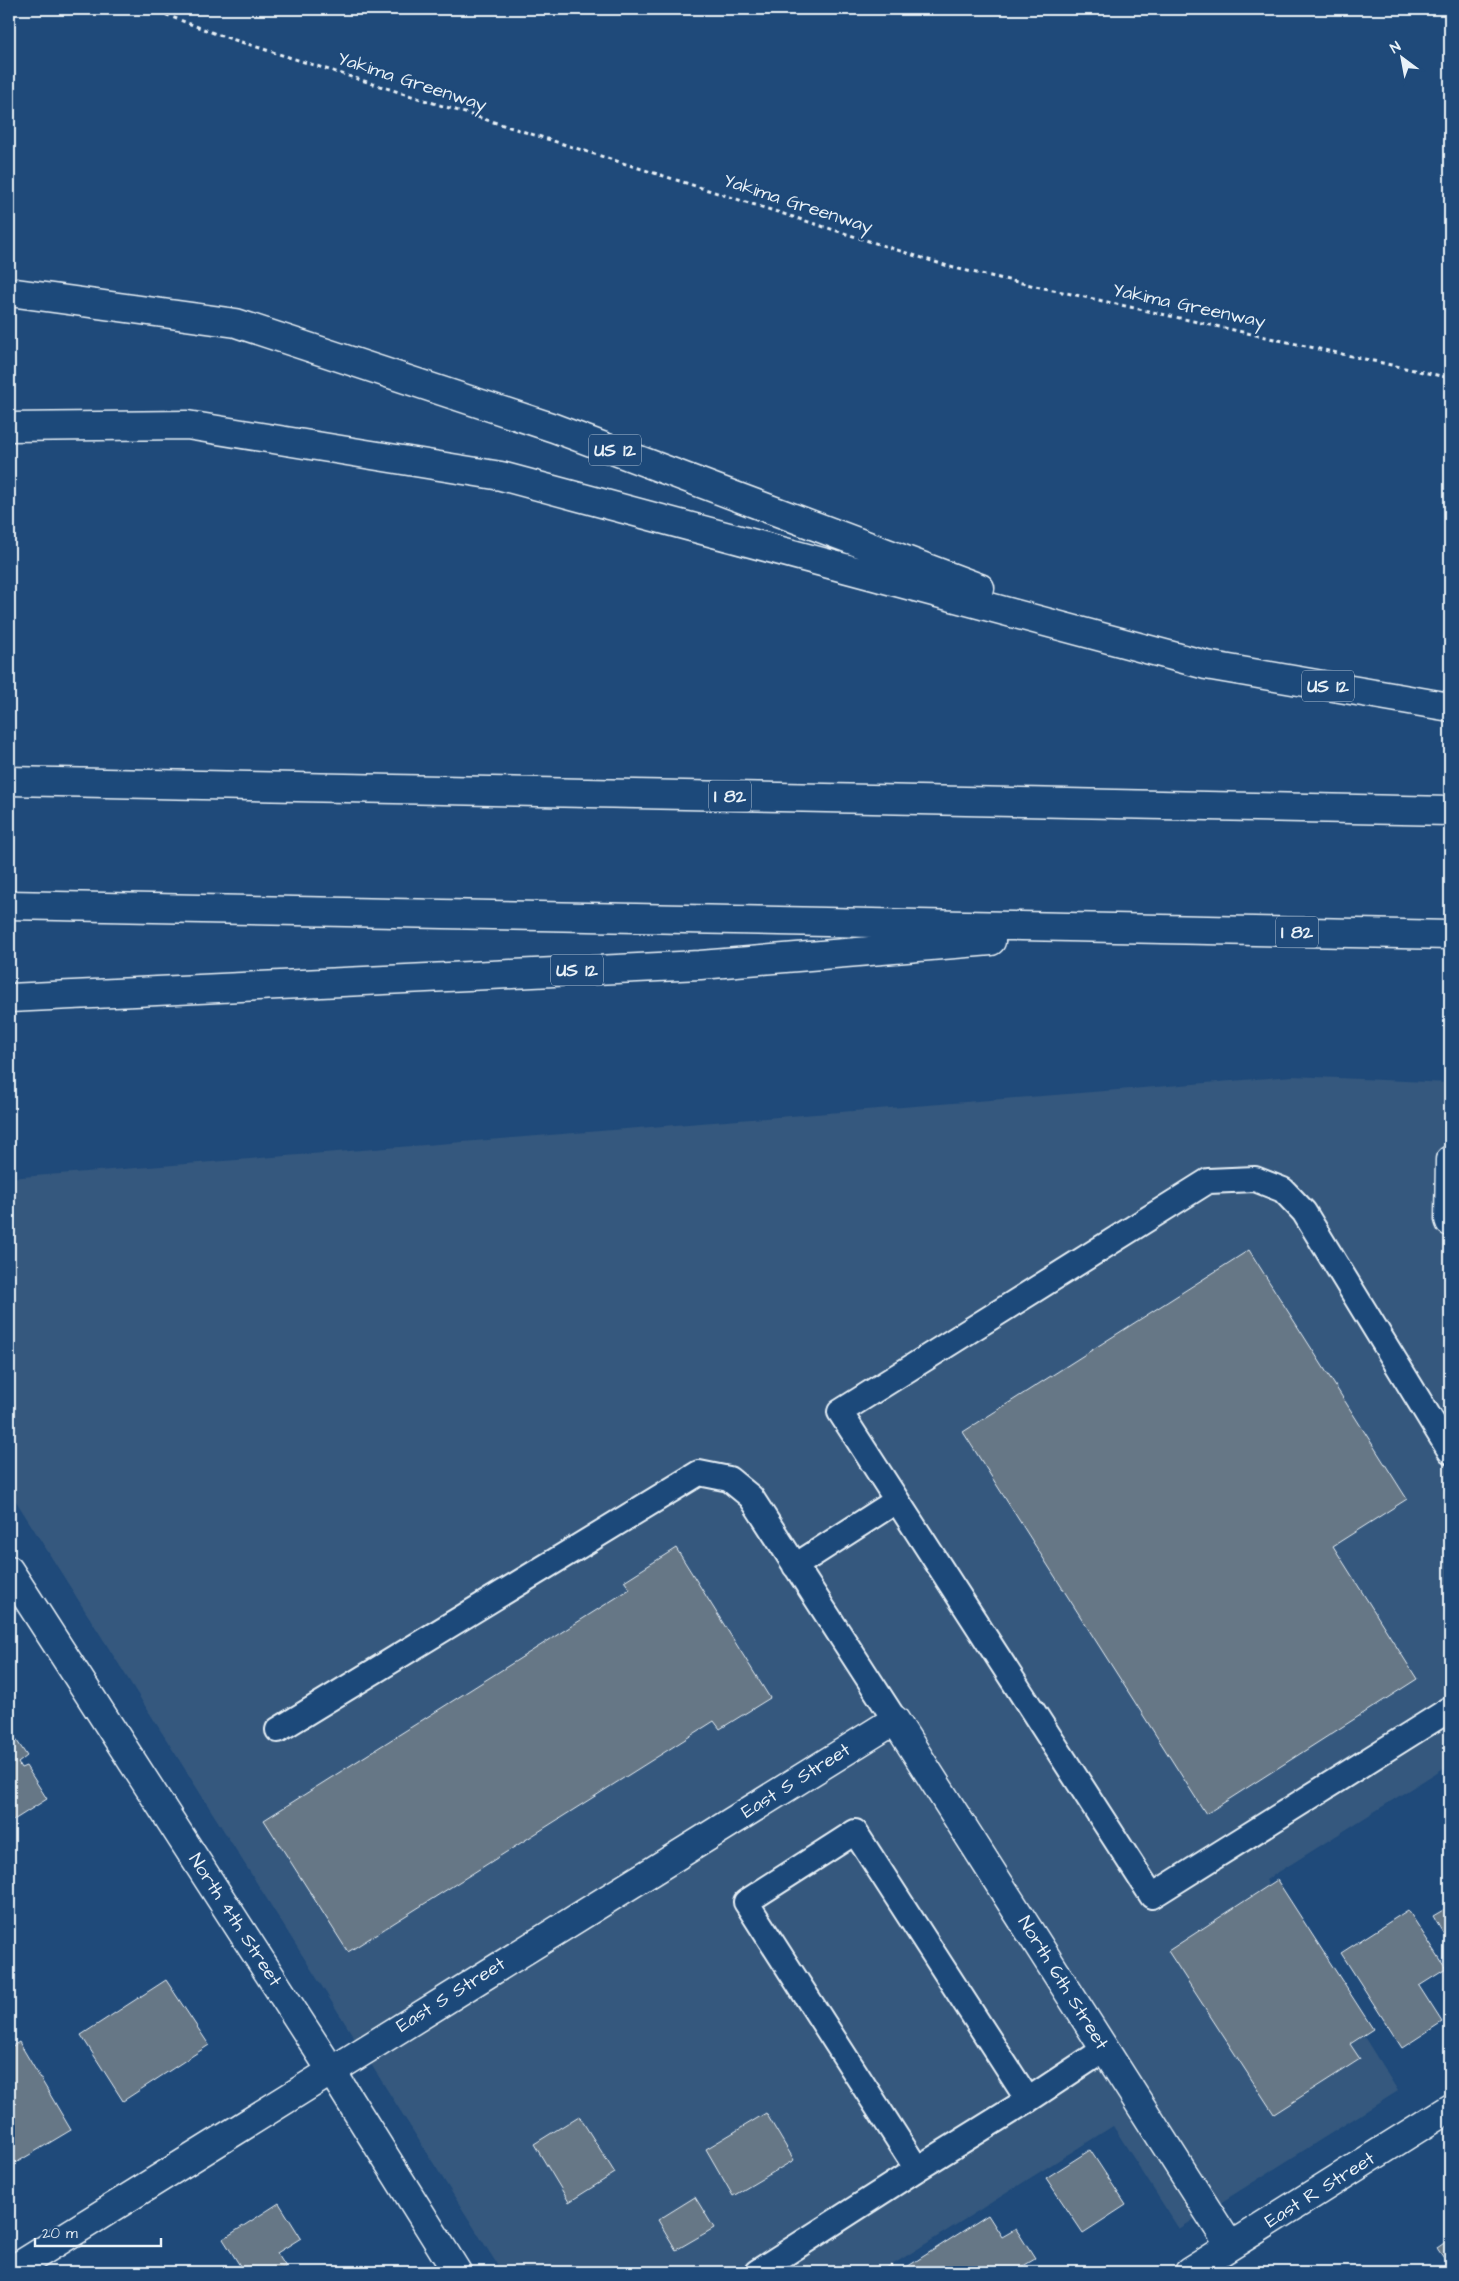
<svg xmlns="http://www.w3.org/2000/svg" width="1459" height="2281" viewBox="0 0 1459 2281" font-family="'Architects Daughter',sans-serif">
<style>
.built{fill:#34587e}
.building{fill:#667786;stroke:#e8f1f8}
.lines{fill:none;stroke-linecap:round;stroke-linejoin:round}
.service-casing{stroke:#e8f1f8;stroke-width:28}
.minor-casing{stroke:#e8f1f8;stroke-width:31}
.motorway-casing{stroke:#e8f1f8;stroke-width:31}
.path{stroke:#e8f1f8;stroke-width:3;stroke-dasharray:4 4;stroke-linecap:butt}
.service{stroke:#1f4a7a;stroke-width:24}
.minor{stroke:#1f4a7a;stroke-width:28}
.motorway{stroke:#1f4a7a;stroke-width:28}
.labels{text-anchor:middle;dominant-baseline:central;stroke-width:4.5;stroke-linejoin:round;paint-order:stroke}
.shield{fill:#1f4a7a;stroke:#acbfd2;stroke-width:1}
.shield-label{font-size:18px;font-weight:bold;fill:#e8f1f8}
.street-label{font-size:19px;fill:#e8f1f8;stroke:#1f4a7a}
</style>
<rect width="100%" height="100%" fill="#1f4a7a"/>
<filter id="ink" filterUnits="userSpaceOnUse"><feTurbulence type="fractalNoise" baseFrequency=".02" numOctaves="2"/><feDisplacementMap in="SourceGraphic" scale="10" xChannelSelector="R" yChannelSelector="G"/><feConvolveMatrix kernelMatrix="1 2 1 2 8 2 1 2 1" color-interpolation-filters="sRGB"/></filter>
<g filter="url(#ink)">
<path class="built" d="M1293,1076L1450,1083V1764L1266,1880L1398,2091L1179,2229L1113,2126L881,2272H502L9,1490V1178Z"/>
<path class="building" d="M1249,1250L1407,1499L1333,1546L1417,1679L1206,1814L963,1432Z
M676,1548L770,1698L720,1729L714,1721L348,1952L264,1820L630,1589L624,1581Z
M13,1735L27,1756L18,1763L21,1768L26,1766L47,1799L9,1823V1737Z
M1277,1880L1373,2029L1350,2044L1360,2059L1274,2114L1168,1951Z
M1450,1906V1945L1433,1916Z
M1408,1910L1446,1969L1419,1986L1442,2022L1402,2048L1341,1953Z
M166,1980L209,2045L123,2101L81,2035Z
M19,2042L71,2130L9,2167V2048Z
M766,2113L794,2160L733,2196L706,2149Z
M579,2116L615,2173L569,2202L534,2144Z
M1090,2150L1126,2205L1083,2233L1046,2178Z
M695,2197L714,2228L676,2250L658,2220Z
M279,2203L301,2238L277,2253L286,2267L278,2272H244L223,2239Z
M988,2215L1002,2237L1016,2229L1035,2259L1013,2272H899Z
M1450,2239V2267L1437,2248Z
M891,2265L895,2272H880Z"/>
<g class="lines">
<defs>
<path id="service" d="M1450,1451L1304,1212L1283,1190L1255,1179L1208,1181L840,1412L1152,1896L1450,1709
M795,1566L896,1501
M278,1730L699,1473L729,1479L751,1497L895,1720
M1028,2100L1105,2049
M757,2272L917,2169L1028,2100L855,1832L746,1902L917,2169"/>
<path id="minor" d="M1450,1160L1449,1219L1450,1222
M9,1570L331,2070L457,2272
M9,2272L895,1720L1230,2246
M1189,2272L1450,2108"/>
<path id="motorway" d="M9,292L236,323L554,428L980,588
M9,427L187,425L501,476L1206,665L1450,707
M9,781L1450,811
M9,905L1450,935
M9,998L700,965L991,941"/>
</defs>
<use href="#service" class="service-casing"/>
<use href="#minor" class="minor-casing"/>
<use href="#motorway" class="motorway-casing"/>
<path class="path" d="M151,9L219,35L954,268L1450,378"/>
<use href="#service" class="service"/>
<use href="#minor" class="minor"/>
<use href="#motorway" class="motorway"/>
</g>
</g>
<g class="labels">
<g class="shield">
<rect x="589" y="434.5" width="52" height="31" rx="4"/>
<rect x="1302" y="670.5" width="52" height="31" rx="4"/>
<rect x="709" y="780.5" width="42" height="31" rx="4"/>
<rect x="1276" y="916.5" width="42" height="31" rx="4"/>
<rect x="551" y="954.5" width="52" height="31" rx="4"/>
</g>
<g class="shield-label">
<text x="615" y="450">US 12</text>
<text x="1328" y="686">US 12</text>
<text x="730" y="796">I 82</text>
<text x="1297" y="932">I 82</text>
<text x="577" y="970">US 12</text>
</g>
<g class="street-label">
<text transform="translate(412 82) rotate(18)">Yakima Greenway</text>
<text transform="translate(798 204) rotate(18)">Yakima Greenway</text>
<text transform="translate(1189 306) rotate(12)">Yakima Greenway</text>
<text transform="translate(796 1781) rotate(-32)">East S Street</text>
<text transform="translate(235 1920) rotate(57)">North 4th Street</text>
<text transform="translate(1063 1983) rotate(58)">North 6th Street</text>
<text transform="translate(451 1995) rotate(-32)">East S Street</text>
<text transform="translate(1320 2190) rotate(-32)">East R Street</text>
</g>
</g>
<rect width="1459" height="2281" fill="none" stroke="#1f4a7a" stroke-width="30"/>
<rect x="15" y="15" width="1429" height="2251" fill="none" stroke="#e8f1f8" stroke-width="2" filter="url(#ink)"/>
<g transform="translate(1402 58) rotate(328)" stroke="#1f4a7a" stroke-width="4" paint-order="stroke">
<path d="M0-4L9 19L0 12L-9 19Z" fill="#e8f1f8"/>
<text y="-8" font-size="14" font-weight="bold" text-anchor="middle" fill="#e8f1f8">N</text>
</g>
<path d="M35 2238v8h126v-8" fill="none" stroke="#e8f1f8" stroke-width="2.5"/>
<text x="42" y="2238" font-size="15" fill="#e8f1f8" stroke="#1f4a7a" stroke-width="4" paint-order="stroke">20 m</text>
</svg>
